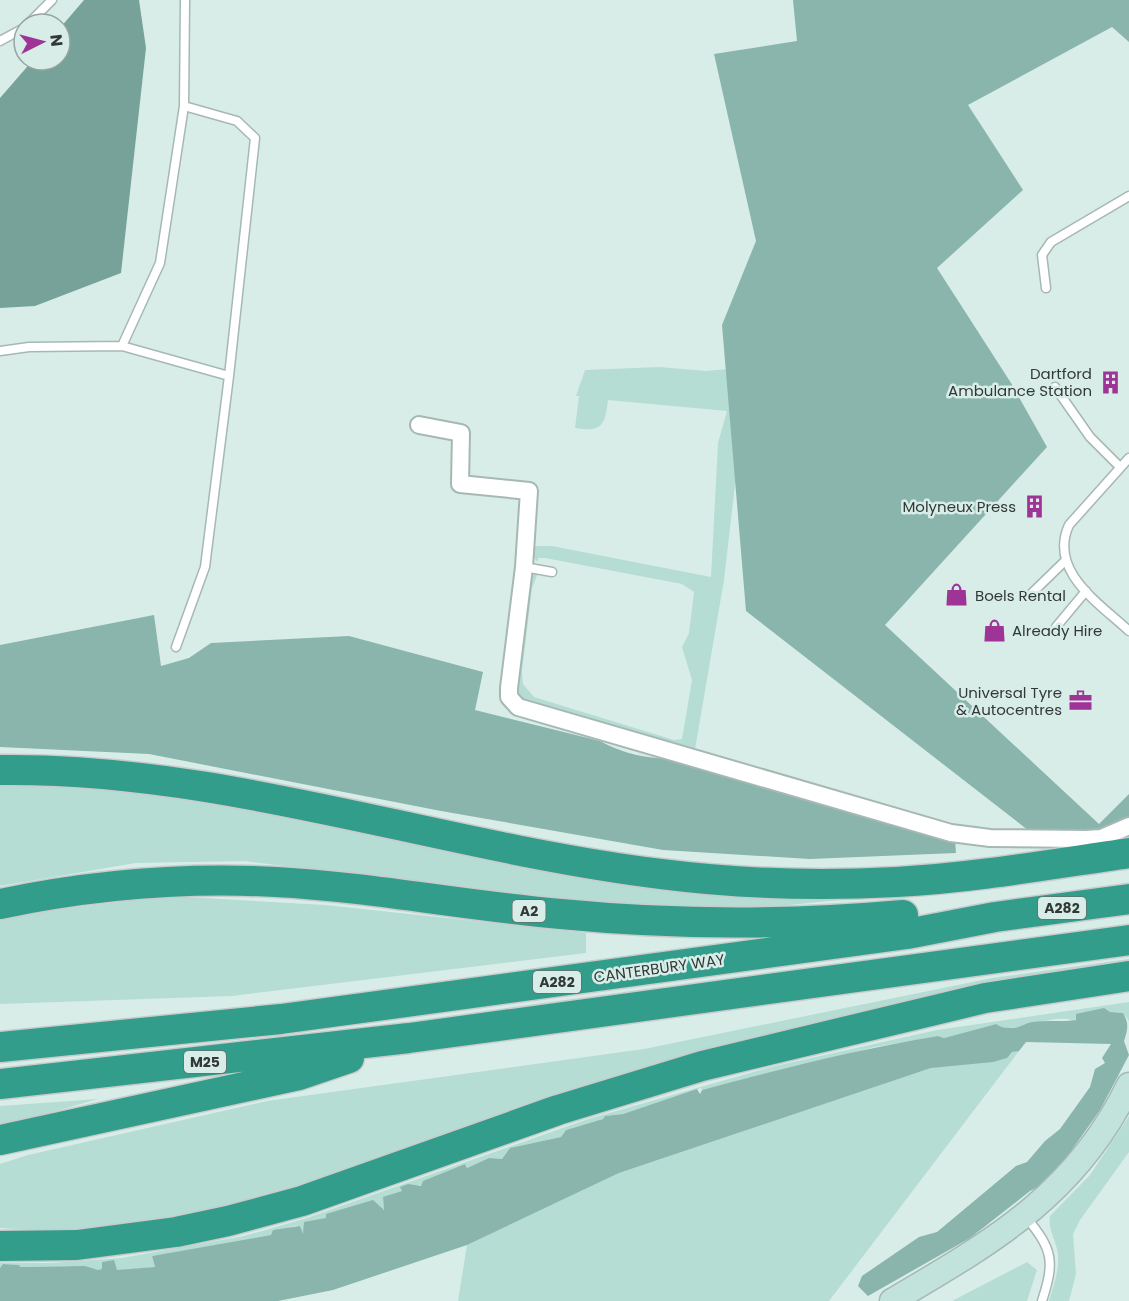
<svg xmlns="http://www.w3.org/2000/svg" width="1129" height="1301" viewBox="0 0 1129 1301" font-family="Poppins,sans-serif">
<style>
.green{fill:#b5ddd4}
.forest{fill:#89b5ac}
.water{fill:#76a299}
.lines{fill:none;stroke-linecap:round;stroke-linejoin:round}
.lane-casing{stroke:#a6b8b4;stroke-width:11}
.street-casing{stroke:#a6b8b4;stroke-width:20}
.secondary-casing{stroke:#a6b8b4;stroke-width:27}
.highway-casing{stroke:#c9cccb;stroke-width:33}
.lane{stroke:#fff;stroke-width:8}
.street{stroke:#fff;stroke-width:16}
.secondary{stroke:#c2e2dc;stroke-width:24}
.highway{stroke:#339d8c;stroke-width:30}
.labels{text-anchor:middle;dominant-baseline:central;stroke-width:5;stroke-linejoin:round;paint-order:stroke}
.shield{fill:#d9ede8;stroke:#636f6c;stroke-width:1.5}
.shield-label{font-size:14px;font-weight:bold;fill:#313937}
.poi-label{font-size:15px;fill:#313937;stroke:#d9ede8;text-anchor:end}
.street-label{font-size:15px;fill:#313937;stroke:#d9ede8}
</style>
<rect width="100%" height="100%" fill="#d9ede8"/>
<path class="green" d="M660,367L706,371L740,368L744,407L724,580L694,755L522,701L517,696L518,643L529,576L538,573L532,588L522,671L523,684L534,697L674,740L682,739L692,680L682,647L689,633L694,592L682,584L545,558H538V562L533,557L534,546H552L711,577L718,443L727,411L608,400C605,424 603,433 575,428L579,396H576L585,370Z
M0,782L116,787L877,896L780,906L708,907L554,900L245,861L136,863L0,886Z
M170,896L325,905L586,933V953L232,996L0,1004V916Z
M1129,959V969L355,1170C240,1205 122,1238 0,1228V1164L28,1155L267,1101L644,1049L992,978Z
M1129,1002V1021L1123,1013L1110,1012L1072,1020C1050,1013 1012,1037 995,1024L944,1038L938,1036L875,1047L702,1090L701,1088L623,1114L605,1116L603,1119L566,1130L561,1137L510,1148L502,1159L489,1158L467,1168L465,1164L422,1182L423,1185C415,1187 409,1184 401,1187L402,1191L383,1198L384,1209L327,1218L302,1234L300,1226C287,1225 282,1233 271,1235C262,1237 257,1236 249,1240L152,1256L155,1267L116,1271L114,1261L102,1262V1269L98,1270L69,1266L19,1267V1265L3,1264L0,1268V1263H52L122,1258L244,1236L307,1218L588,1119L771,1067L937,1030Z
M1019,1051L829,1301H458L467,1245L619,1173L931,1068Z
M98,1099L0,1127V1106Z
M1129,1116V1152L1080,1220L1073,1234L1076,1274L1069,1301H1049C1054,1284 1061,1266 1057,1249C1054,1237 1048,1228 1050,1216L1090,1175Z
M1027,1262L1037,1270L1027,1301H952Z"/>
<path class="forest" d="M793,0H1129V42L1112,27L968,105L1023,190L937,268L1011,383L1047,447L885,625L1099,824L1129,794V832L1033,834L746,611L722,325L756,241L714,54L797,41Z
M154,615L161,666L189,658L211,643L349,636L483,672L475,710L600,741C623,754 649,759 676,759L904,824L920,833L955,840L956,853L810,859L663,850L441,811L149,754L0,747V645Z
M1104,1008L1110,1012L1123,1013C1129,1023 1128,1029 1124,1041L1129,1055L1100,1110L1050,1181L1030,1191L970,1238L868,1296L858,1286L862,1276L919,1237L937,1232L1016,1166L1027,1162L1045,1141L1060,1129L1090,1087L1095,1069L1105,1063L1102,1058L1111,1044L1026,1042L1019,1051L1012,1052L1007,1058L993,1062L931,1068L619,1173L467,1245L333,1290L278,1301H0V1268L3,1264L19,1265L20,1267L85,1266L98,1270L102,1269V1262L114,1260L117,1270L155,1267L152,1256L271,1235L273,1230L300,1226L303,1234L304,1222L326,1218V1214L373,1200L384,1210L383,1197L402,1191L400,1187L408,1184L421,1186L423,1181L465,1164L467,1168L489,1158L502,1159L510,1148L561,1137L566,1130L603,1119L605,1116L623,1114L697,1089L700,1094L702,1090C780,1069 859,1049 938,1036L944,1038L996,1024C1001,1028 1007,1028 1014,1028C1021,1027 1026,1023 1032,1022C1046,1020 1064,1022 1076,1020V1014Z"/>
<path class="water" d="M84,0H139L146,48L121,273L35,306L0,308V98L33,60H60V28Z"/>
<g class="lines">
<defs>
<path id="lane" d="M28,24L52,0
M0,41L24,28
M1046,288L1042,255L1051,242L1129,196
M122,346L160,263L184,106
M0,351L29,347L122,346L229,376
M1055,387L1090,437L1120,467
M1129,458L1069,525C1048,571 1099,603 1129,631
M524,567L552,572
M1032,593L1066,560
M1056,627L1086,591
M176,647L205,567L229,376L255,138L237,121L184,106L185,0
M1026,1217C1053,1250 1055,1261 1042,1301"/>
<path id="street" d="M419,425L461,433L460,484L529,491L524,567L509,688V697L518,707L951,833L990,838L1086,839L1101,838L1129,826"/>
<path id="secondary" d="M892,1301C992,1242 1076,1195 1129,1085"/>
<path id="highway" d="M0,770C225,767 440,847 661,874C739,884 818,886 896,882C973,878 1052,864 1129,853
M0,904C91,885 183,877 276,882C371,887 466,906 561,914C674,925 790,925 903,915
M0,1047L281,1019L907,934L995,917L1129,899
M0,1084L409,1038L1129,940
M0,1140L299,1075L349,1058
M0,1246L77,1245L176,1232L228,1221L302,1201L558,1110L702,1066L985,998L1129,976"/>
</defs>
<use href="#lane" class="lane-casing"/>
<use href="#street" class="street-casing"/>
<use href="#secondary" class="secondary-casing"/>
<use href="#highway" class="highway-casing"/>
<use href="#lane" class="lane"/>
<use href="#street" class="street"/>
<use href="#secondary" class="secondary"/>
<use href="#highway" class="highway"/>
</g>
<defs>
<symbol id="building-bare" viewBox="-9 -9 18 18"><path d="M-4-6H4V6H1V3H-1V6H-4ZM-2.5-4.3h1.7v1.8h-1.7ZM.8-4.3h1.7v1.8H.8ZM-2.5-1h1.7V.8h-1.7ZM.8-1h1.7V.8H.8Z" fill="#9d3496" stroke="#d9ede8" stroke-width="2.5" paint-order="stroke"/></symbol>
<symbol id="shop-bare" viewBox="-9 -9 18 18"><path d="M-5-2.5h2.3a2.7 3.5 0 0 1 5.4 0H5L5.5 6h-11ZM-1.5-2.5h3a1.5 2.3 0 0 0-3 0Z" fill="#9d3496" stroke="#d9ede8" stroke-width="2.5" paint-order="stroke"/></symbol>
<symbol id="office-bare" viewBox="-9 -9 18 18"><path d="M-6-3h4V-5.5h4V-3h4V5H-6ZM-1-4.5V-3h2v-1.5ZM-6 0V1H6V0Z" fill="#9d3496" stroke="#d9ede8" stroke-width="2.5" paint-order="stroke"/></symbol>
</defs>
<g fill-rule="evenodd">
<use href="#building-bare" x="1094" y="366" width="33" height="33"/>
<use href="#building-bare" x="1018" y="490" width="33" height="33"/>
<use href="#shop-bare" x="940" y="578" width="33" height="33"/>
<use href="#shop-bare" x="978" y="614" width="33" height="33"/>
<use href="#office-bare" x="1064" y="684" width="33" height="33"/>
</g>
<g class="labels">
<g class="shield">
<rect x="1038" y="897" width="48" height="22" rx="4.5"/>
<rect x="512.5" y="900" width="33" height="22" rx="4.5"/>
<rect x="533" y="971" width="48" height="22" rx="4.5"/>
<rect x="184" y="1051" width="42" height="22" rx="4.5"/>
</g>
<g class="shield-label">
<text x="1062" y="908">A282</text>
<text x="529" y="911">A2</text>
<text x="557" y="982">A282</text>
<text x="205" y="1062">M25</text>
</g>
<g class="poi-label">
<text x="1092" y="373">Dartford<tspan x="1092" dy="17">Ambulance Station</tspan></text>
<text x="1016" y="506">Molyneux Press</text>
<text x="975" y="595" text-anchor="start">Boels Rental</text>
<text x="1012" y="630" text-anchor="start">Already Hire</text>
<text x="1062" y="692">Universal Tyre<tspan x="1062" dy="17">&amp; Autocentres</tspan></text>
</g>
<g class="street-label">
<text transform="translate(659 968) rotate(-8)">CANTERBURY WAY</text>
</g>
</g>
<g transform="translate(42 42) rotate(84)"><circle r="28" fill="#d9ede8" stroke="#96a5a1" stroke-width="1.5"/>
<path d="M0-4.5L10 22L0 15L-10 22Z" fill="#9d3496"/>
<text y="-9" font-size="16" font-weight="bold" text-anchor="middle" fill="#313937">N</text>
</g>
</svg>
